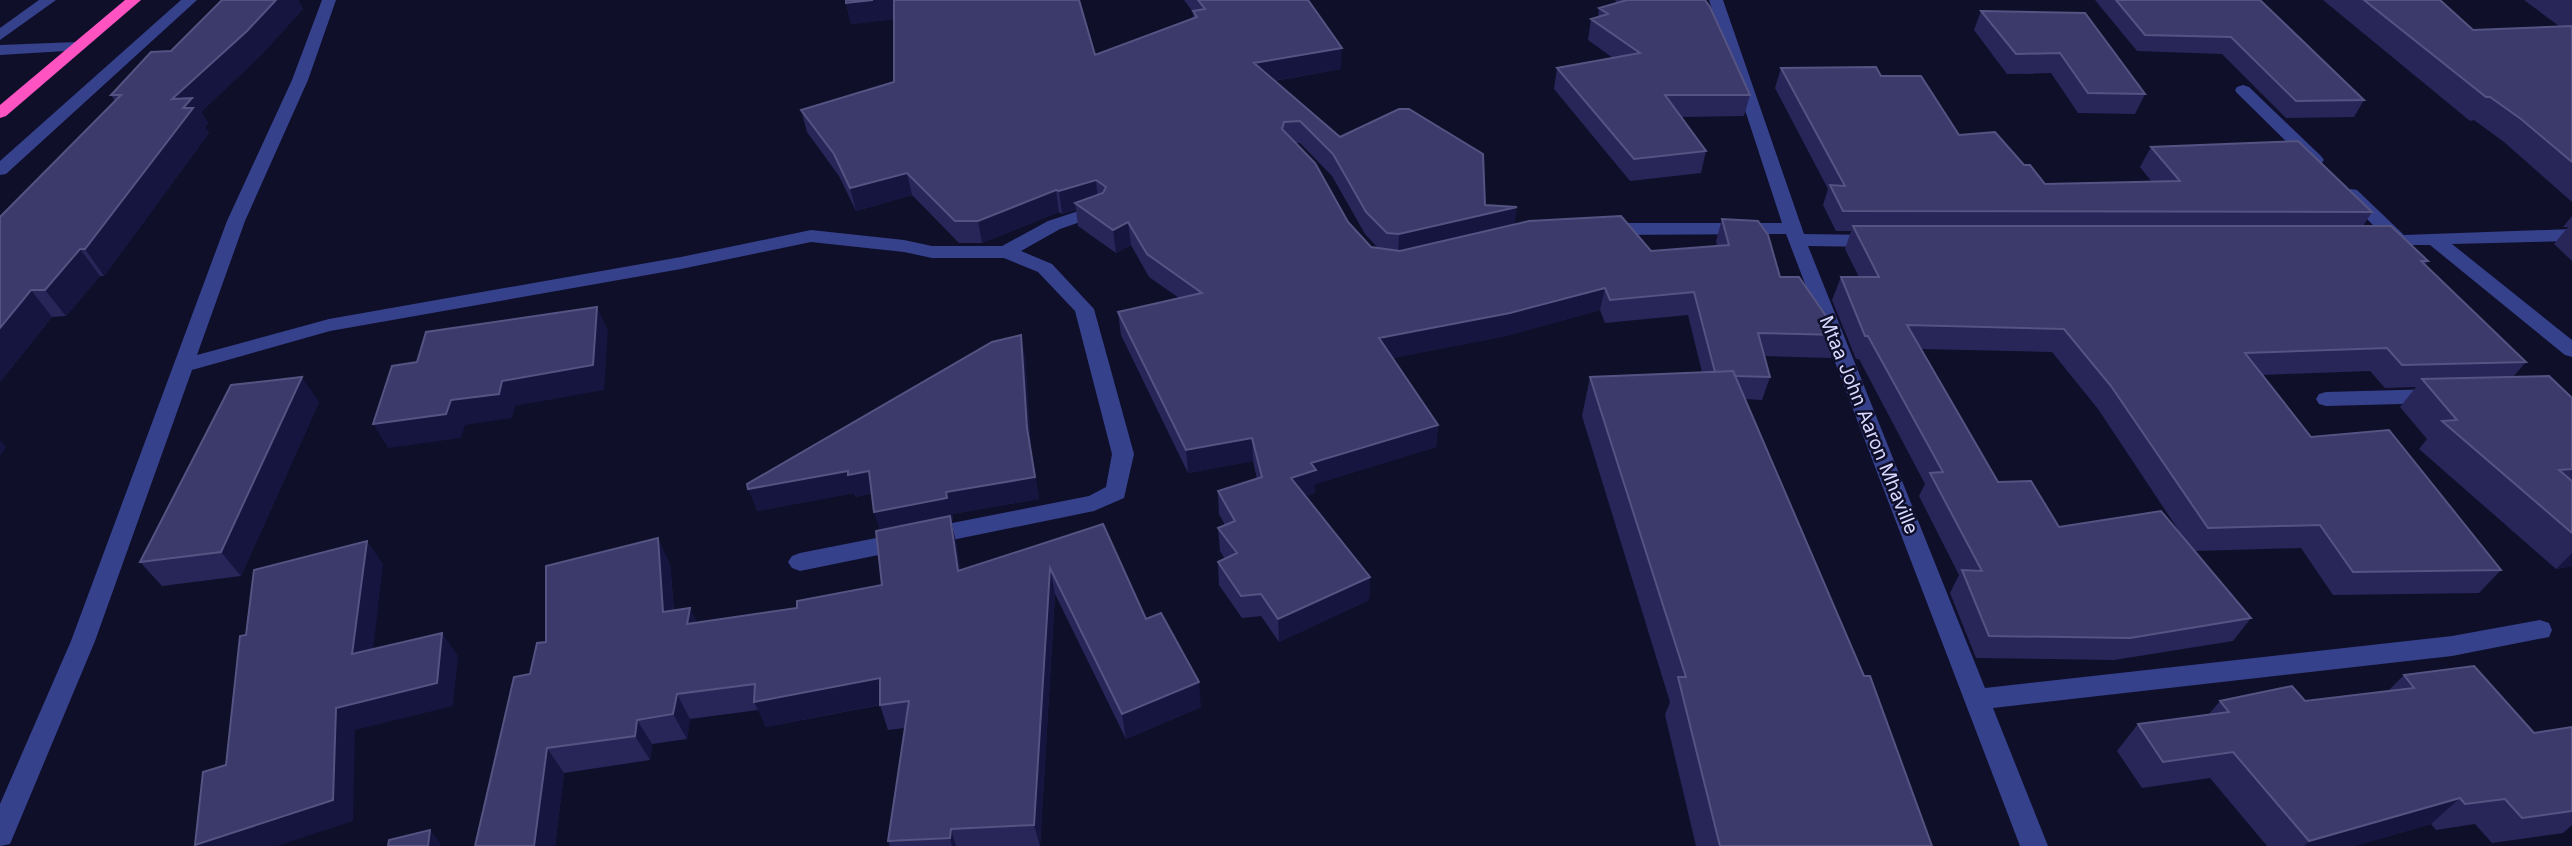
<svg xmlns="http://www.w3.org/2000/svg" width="2572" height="846" viewBox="0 0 2572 846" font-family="Inter,sans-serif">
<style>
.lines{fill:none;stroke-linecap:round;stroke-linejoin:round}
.minor{fill:#36418c;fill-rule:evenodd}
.highway{fill:#ff53c1;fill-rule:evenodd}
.wall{fill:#282659;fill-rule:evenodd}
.shaded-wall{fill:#16153f}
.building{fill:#3b3a6b;stroke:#545382;stroke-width:2}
.labels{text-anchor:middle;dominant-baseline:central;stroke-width:5;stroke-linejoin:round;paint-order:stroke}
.street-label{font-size:19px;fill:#d8d9ff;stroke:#0f0f2a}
</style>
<rect width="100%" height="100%" fill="#0f0f2a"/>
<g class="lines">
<path class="minor" d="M39,0H56L0,40V28Z
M181,0H197L6,174L0,175V161Z
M322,0H336L308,80L245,221L197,355L329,319L681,257L811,230L904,240L932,246H1002L1048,221L1097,205L1106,210L1103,214L1060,229L1021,251L1052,264L1094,309L1134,454L1124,498L1094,511L800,571L792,568L788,562L792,556L800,553L1089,496L1106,487L1112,454L1075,311L1038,272L1004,258H932L904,252L811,242L681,269L330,331L192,370L95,641L10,844L0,846V804L71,641L227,221L292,80Z
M1709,0H1723L1804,234L1875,235L1884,241L1875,247L1808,246L1985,688L2452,636L2540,620L2549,623L2552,630L2549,637L2452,656L1993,708L2048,846H2020L1786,234L1606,235L1597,229L1606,223H1782Z
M77,42L82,44L85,47L82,50L0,55V45Z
M2243,85L2249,87L2321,156L2324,160L2321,164H2309L2237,93L2235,90L2237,87Z
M2351,189L2357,190L2404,235L2572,229V241L2452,244L2572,340V357L2565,355L2430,245H2374L2371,241L2374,237L2383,235L2342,194Z
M2437,389L2444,391L2447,396L2444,401L2437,403L2326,406L2319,404L2316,399L2319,394L2326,392Z"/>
<path class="highway" d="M125,0H141L6,116L0,118V105Z"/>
</g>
<path class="wall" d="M222,0H298L303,9L261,55L201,112L208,123L205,127L209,133L104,276H100L66,316L52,317L0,382V217L115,101L111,95L171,51Z
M1184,0H1308L1341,69L1274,81L1340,137L1485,205L1514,224L1651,251L1717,246L1716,241L1722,219L1780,277L1839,335L1831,358L1764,356L1770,377L1762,400L1745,399L1932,846H1696L1665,715L1670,702L1582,416L1590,377L1702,372L1688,315L1605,323L1600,310L1506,336L1392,358L1438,425L1436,447L1315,484V493L1305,496L1370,577L1369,600L1279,642L1261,616L1242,618L1219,585L1218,562L1225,559L1220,551L1218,528L1225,525L1219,514L1218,491L1257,479L1253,461L1188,473L1121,335L1118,312L1179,298L1149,277L1131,245L1116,253L1078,226L1076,210L1062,214L1059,212L982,243H959L912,195L856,211L839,176L807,132L801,110L894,82V19L851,24L846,3L1095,55L1193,18V12ZM1296,143H1300L1332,176L1365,234L1378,248L1371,247L1348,222Z
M1615,0H1705L1750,95L1744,116L1681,117L1706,151L1701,173L1630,181L1554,89L1557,68L1613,58L1588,40L1591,19L1598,17L1599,8L1617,3Z
M2095,0H2260L2364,100L2354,117L2286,118L2222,54L2137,51Z
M2323,0H2440L2473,30L2559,26L2524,0H2572V202L2504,142L2474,120L2470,121Z
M1981,11L2145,94L2135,114L2078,113L2051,73L2007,74L1974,30Z
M1781,68L1881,76L1959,135L2024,165L2045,184L2152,182L2140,167L2151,147L2372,212L2363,226L2428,261L2425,265L2526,362L2513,377L2572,398V566L2556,569L2419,449L2427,439L2400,407L2416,387L2385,388L2370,371L2262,375L2311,437L2501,570L2479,593L2333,595L2301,548L2195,551L2251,618L2233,641L2114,660L1976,658L1950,593L1959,575L1919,496L1925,484L1859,359H1856L1832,300L1841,277H1859L1845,249L1851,231H1836L1823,205L1828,189L1775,88ZM1921,349L2052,352L2098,409L2183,537L2059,527L1998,482Z
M2572,216V261L2554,244L2568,227H2563Z
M1025,357L1031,450L1039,499L952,514L953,520L951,521L956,542L960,570L1103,524L1146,619L1201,707L1126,739L1055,594L1040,846H890L888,841L905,728L888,730L880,705L766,727L758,710L690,719L687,739L652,744L650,760L564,773L555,846H475L530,674L546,642L670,564L674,610L697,623L797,608L882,585L880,530L872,493L855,497L854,493L757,511Z
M319,402L241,576L162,586L140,562Z
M2404,675L2534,733L2572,727V825L2563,833L2492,843L2475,824L2436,830L2431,824L2354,846H2267L2210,778L2142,788L2117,751L2138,724L2209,714L2220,701H2305L2388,691Z"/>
<path class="shaded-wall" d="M276,0H298L303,9L261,55L201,112L208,123L205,127L209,133L104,276L85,249L172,99Z
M873,0H895L899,19L851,24L846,3Z
M1342,48L1341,69L1254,84V63Z
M907,173L912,195L856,211L850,188Z
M1096,180L1098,203H1075L1076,210L1062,214L1059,191Z
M1056,190L1059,212L982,243L978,221Z
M1517,207L1514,229L1398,256L1399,234Z
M1128,222L1131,245L1116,253L1113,230Z
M80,249L100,276L66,316L45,290Z
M1605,288L1600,310L1506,336L1377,361L1379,338Z
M31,290L52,317L0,382V328Z
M597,307L608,331L604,390L515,406L512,418L465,425L461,438L388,448L373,424L451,400L502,381Z
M1021,335L1025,357L1031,450L1039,499L952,514L953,520L951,521L956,542L965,596L881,534L874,512L946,492L1027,428Z
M302,377L319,402L241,576L221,552Z
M1438,425L1436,447L1315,484V493L1291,501V478L1311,463Z
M1252,438L1253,461L1188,473L1186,450Z
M0,440L6,447L0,456Z
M848,471H869L876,493L855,497L854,493L757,511L748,489Z
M658,538L670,564L676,637L663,612Z
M367,541L383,564L370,677L352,654Z
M2572,553V566L2556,569Z
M1050,568L1055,594L1040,846L1034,825Z
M1370,577L1369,600L1279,642L1278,619Z
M690,608L702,633L687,624Z
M442,633L458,656L453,706L355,730L353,821L277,846H196L195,845L336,708Z
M880,678L888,703L766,727L754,702Z
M1199,682L1201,707L1126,739L1122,714Z
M677,694L690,719L687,739L673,714Z
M637,720L652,744L650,760L635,736Z
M547,748L564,773L555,846H534Z
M2460,798L2431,824L2354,846H2304L2309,841Z
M951,829L956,846H952L950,838Z
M430,830L440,842V846H428Z"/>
<path class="building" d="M222,0H276L247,31L172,99L192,98L183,108H193L85,249H80L45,290H31L0,328V217L121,95H111L151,52L171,51Z
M846,0H873L846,3Z
M894,0H1079L1095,55L1197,17L1193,11L1205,9L1198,0H1308L1342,48L1254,63L1340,137L1399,109H1409L1483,154L1485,205L1517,207L1399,234L1387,233L1366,212L1333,154L1300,121L1284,122L1282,129L1315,163L1348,222L1371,247L1400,251L1529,221L1621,216L1651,251L1729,245L1722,219L1758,221L1768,235L1780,277H1799L1839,335L1758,333L1770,377L1735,376L1733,371L1715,372L1694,292L1610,300L1605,288L1510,313L1379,338L1438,425L1311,463L1316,470L1291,478L1370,577L1278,619L1261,594L1241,596L1218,562L1237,553L1218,528L1235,521L1218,491L1262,477L1252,438L1186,450L1118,312L1202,293L1147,254L1128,222L1113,230L1075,203L1103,193L1106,187L1096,180L1059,191L1056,190L978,221H955L907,173L850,188L834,154L801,110L894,82Z
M1627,0H1705L1710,7L1750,95H1665L1706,151L1634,159L1557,68L1640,53L1591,19L1608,14L1599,8Z
M2116,0H2260L2364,100L2296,101L2231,37L2145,35Z
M2364,0H2440L2473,30L2572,26V162L2521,119L2490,97H2486Z
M1981,11L2085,13L2145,94L2088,93L2060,53L2016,54Z
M1876,67L1881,76H1921L1959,135L1995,132L2024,165H2030L2045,184L2180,181L2151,147L2298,141L2372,212L1843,211L1830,185L1845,186L1781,68Z
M1853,226H2391L2428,261H2421L2526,362L2402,365L2387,348L2245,353L2311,437L2389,430L2501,570L2353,572L2320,525L2208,528L2111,386L2064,329L1907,325L1998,482L2031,481L2059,527L2161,511L2251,618L2130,638L1989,636L1962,570L1982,571L1930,473L1943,472L1868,336H1865L1841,277H1879Z
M597,307L593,365L502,381L499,394L451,400L446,414L373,424L392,366L417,362L426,332Z
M1021,335L1027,428L1035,477L946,492L947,498L874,512L869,471L848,475V471L748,489L747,484L992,342Z
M1733,371L1864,676H1870L1932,846H1720L1678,677H1686L1590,377Z
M2549,376L2572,398V469L2559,470L2572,481V533L2442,421L2457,420L2422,379Z
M302,377L221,552L140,562L231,385Z
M950,516L958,571L1103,524L1146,619L1161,613L1199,682L1122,714L1050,568L1034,825L951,829L950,838L888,841L909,701L880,705V678L754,702L755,684L677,694L673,714L637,720L635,736L547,748L534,846H475L514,677L530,674L537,643L546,642V566L658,538L663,612L690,608L687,624L797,608V601L882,585L876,531Z
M367,541L352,654L442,633L437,683L336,708L333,800L195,845L203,772L226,765L240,636L246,635L254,570Z
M2474,666L2534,733L2572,727V811L2522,818L2505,799L2465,804L2460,798L2309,841L2233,752L2163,762L2138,724L2229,712L2220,701L2292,686L2305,701L2414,688L2404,675Z
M430,830L428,846H388L389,840Z"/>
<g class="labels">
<g class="street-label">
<text transform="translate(1869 425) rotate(68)">Mtaa John Aaron Mhaville</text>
</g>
</g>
</svg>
